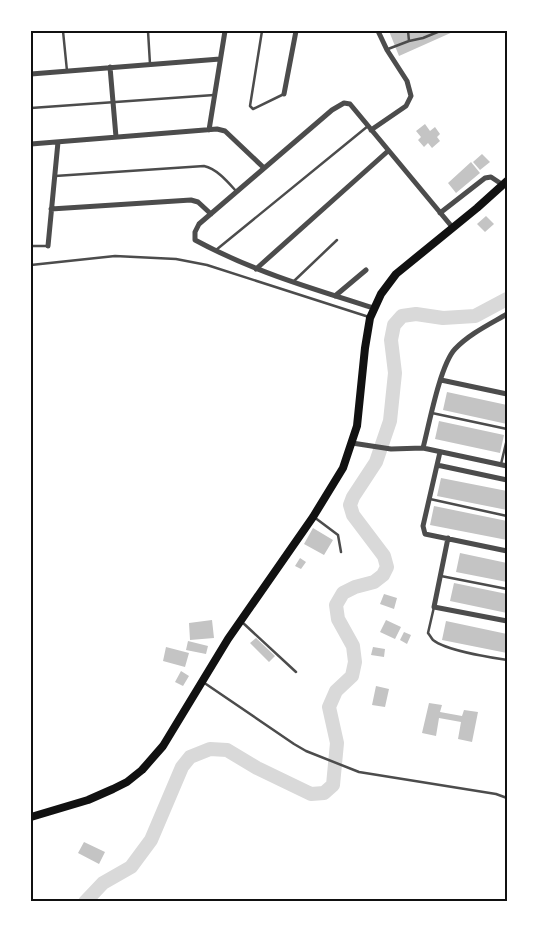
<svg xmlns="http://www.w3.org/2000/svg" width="538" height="933" viewBox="0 0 538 933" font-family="Arial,sans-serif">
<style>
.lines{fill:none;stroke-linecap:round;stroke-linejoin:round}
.river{stroke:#d9d9d9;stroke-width:14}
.building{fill:#c4c4c4}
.service{stroke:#4c4c4c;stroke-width:2.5}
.minor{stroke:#4c4c4c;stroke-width:5}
.primary{stroke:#111;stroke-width:8}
.neatline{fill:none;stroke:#111;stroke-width:2}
</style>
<rect width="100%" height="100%" fill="#fff"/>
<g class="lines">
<path class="river" d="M85,902L103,883L131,867L151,840L182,767L190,757L210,749L227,750L257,768L311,794L324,793L333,785L337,743L329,707L336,691L352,676L355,662L353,646L338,619L336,605L343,593L355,587L374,582L383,575L387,567L384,556L353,515L350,505L353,497L376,462L390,421L395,373L391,340L394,325L402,316L416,314L443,318L475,316L507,299"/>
</g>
<path class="building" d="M389,31H455L399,56Z
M425,124L430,131L435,127L440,134L437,137L440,141L432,148L428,143L424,147L418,140L421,137L416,131Z
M482,154L490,162L480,170L473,162Z
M471,162L480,173L456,193L448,183Z
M486,216L494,224L485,232L477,224Z
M447,392L507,405V424L443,410Z
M439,421L504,435L500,453L435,439Z
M441,478L507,491V510L437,496Z
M434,506L507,521V540L430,525Z
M313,528L333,540L324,555L304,544Z
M460,553L507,563V582L456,572Z
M300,558L306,562L301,569L295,566Z
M454,583L507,594V613L450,601Z
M384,594L397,598L394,609L380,604Z
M212,620L214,638L190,640L189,623Z
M386,620L401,627L395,639L380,632Z
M446,621L507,634V653L442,640Z
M404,632L411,635L407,644L400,640Z
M256,638L275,656L269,662L250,643Z
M188,641L208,646L206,654L186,650Z
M166,647L189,653L185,667L163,661Z
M373,647L385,649L384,657L371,655Z
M181,671L189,676L183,686L175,682Z
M376,686L389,689L385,707L372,705Z
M429,703L442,705L440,712L462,716L464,710L478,712L472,742L458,739L461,722L439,718L436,736L422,733Z
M84,842L105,852L99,864L78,853Z"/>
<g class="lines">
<path class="service" d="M63,31L67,71
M148,31L150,64
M262,31L250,106L253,109L284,94
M409,41L423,38L440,31
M388,49L409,41L408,31
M31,108L214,95
M55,176L204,166C217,169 227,181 236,191
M31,246H48
M216,250L368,126
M31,265L115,256L176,259L207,265L369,317
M294,281L337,240
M432,413L507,429
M501,464L507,439
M430,499L507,516
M314,517L338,535L341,552
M441,576L507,589
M434,607L428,633C429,634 432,639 433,640C447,651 488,657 507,660
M242,622L296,672
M203,682L294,744L306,751L359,772L496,794L507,798"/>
<path class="minor" d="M110,67L116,137
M31,74L220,59
M284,94L296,31
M209,130L225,31
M371,130L406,106L411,96L407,81L387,50L378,31
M31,144L217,129L225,131L263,167
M51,209L191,200L198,202L211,214
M440,213L485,178L491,177L503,185
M48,246L58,142
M256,269L388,151
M335,296L366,270
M374,308C313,289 252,271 195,240V232L199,224L332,110L344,103L350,104L453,228
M441,380L507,394
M352,443L391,449L423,448L507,466
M423,448C429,425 440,365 455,349C469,334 490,324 507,314
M440,452L423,526L425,534L507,551
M437,465L507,480
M448,538L434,607L507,621"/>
<path class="primary" d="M31,817L88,800L113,789L127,782L142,770L163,746L228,639L313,517L343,468L357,426L365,348L370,318L381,294L396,274L477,208L507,181"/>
</g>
<rect width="538" height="933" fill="none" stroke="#ffffff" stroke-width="65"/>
<rect x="32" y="32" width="474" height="868" class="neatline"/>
</svg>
